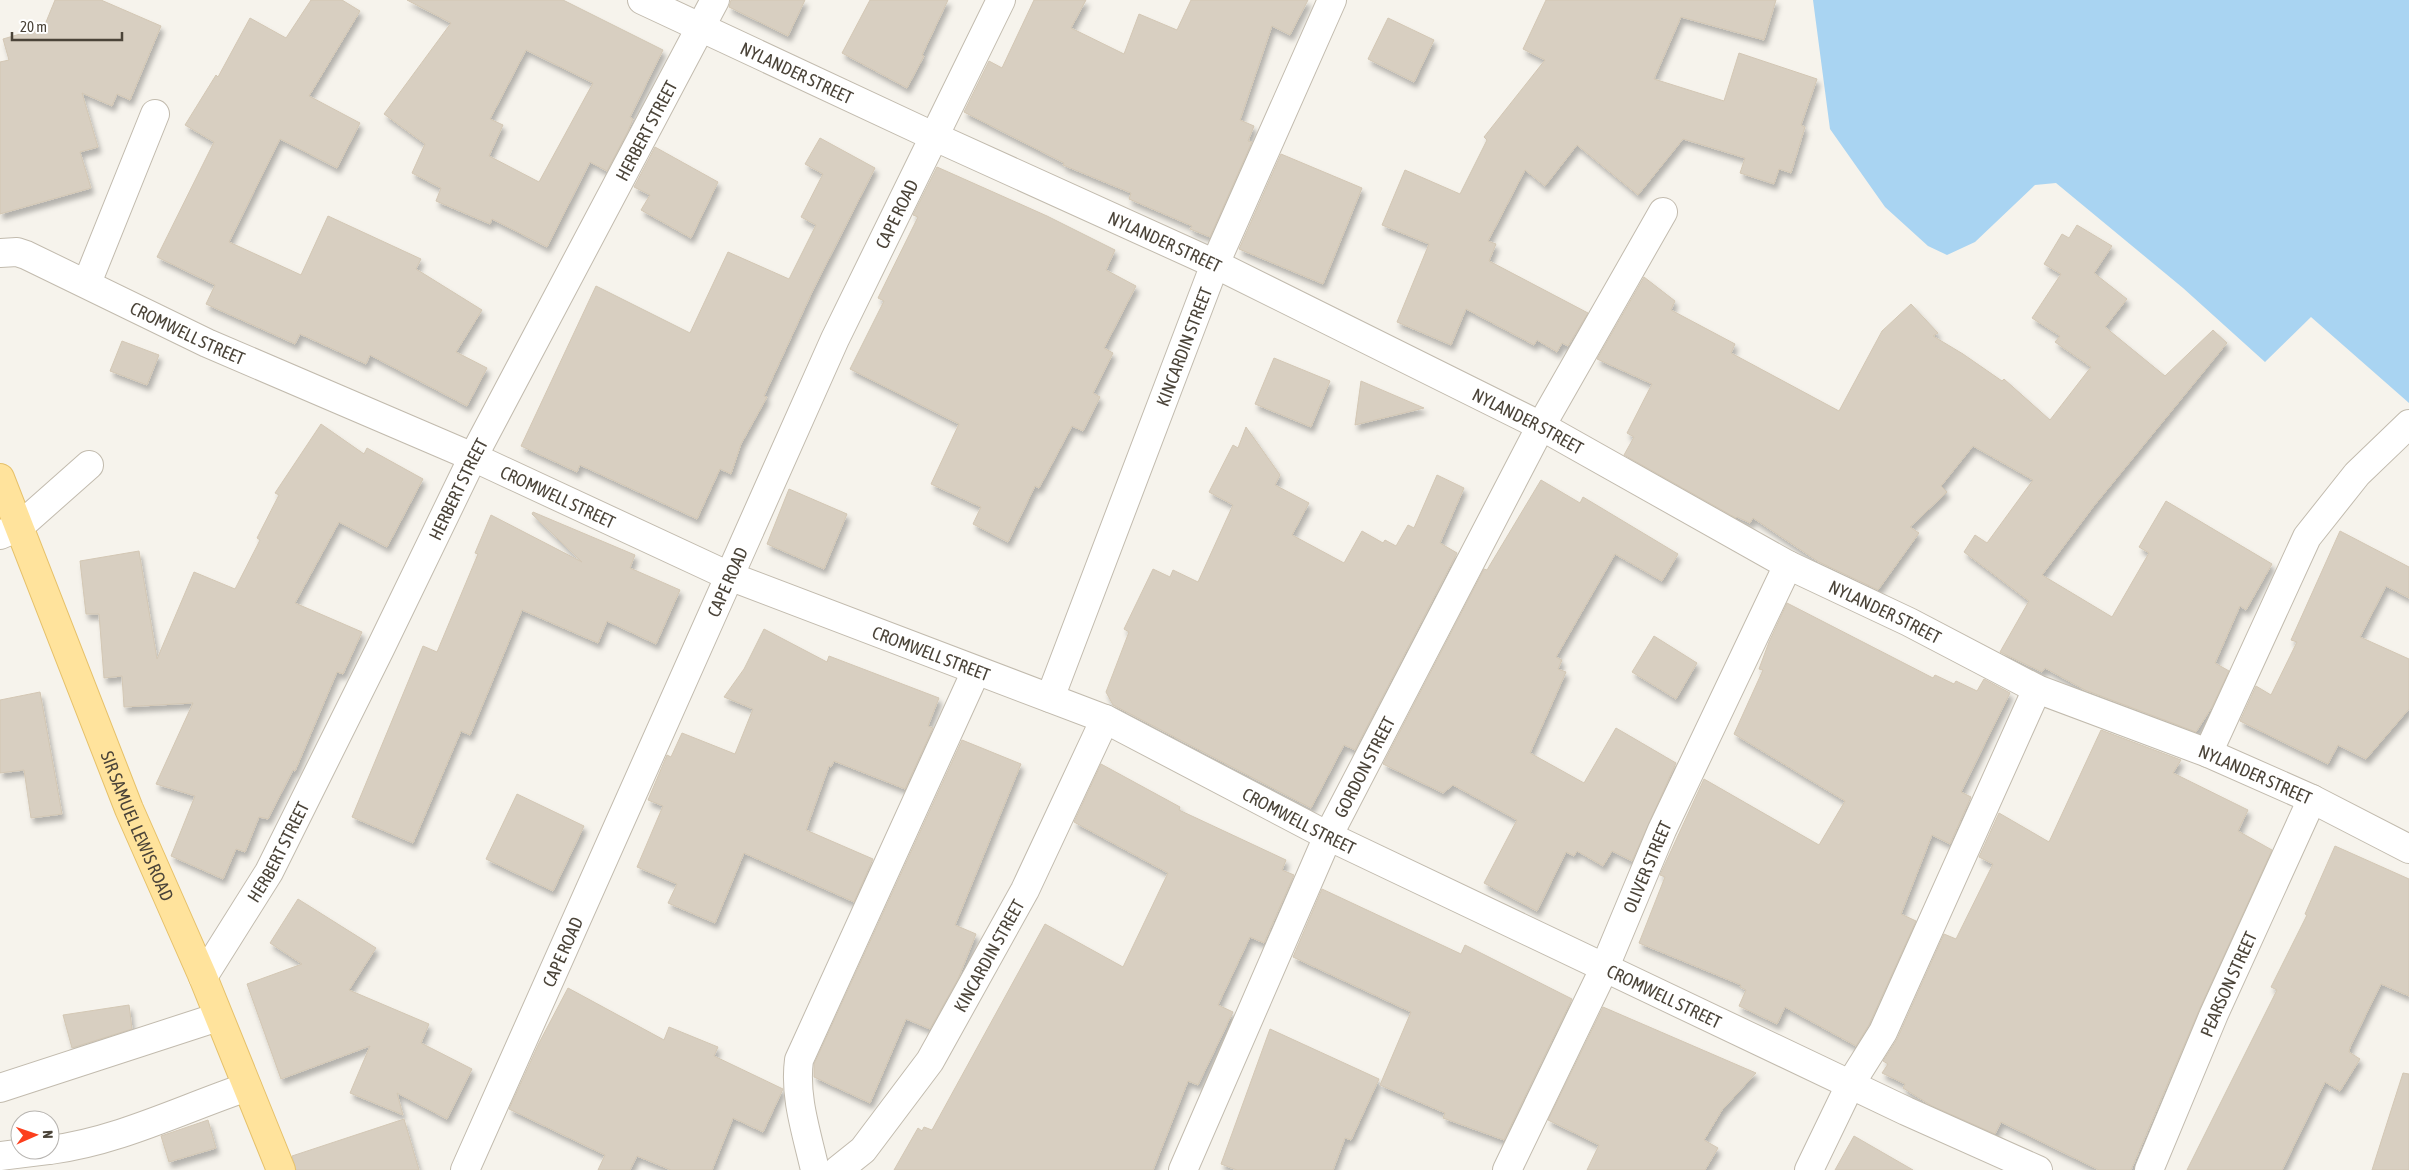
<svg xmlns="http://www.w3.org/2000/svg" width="2409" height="1170" viewBox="0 0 2409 1170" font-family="'Asap Condensed',sans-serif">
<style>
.water{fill:#a9d4f2}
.building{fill:#d8cfc1;stroke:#d3c7b4;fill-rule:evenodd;filter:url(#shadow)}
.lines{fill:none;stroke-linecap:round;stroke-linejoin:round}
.minor-casing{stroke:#c2bbae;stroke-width:30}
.major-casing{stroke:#e6c16a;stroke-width:30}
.minor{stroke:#fff;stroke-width:28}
.major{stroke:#ffe39c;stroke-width:28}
.labels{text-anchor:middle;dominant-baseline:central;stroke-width:5;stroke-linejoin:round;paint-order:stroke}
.street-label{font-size:18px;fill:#4b4439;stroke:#fff}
</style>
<defs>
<filter id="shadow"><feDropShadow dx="3" dy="5.5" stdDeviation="2.5" flood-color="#0004"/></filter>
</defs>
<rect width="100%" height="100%" fill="#f6f3ec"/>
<path class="water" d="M1813,0H2409V403L2311,317L2265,362L2183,288L2056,183L2035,185L1975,242L1947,255L1928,246L1885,207L1830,129Z"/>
<path class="building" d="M55,0H101L161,26L130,100L117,94L112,106L82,93L98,147L80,152L91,188L0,214V62L9,60L3,39L44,27Z
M311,0H342L360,11L309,96L360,123L337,168L280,139L229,242L301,275L328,216L421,259L416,269L482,310L456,352L487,368L467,406L370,355L366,364L300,334L295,344L206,304L215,285L157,257L214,142L185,125L216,75L218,77L250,18L286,38Z
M407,0H563L663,50L630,117L633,119L628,131L607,171L590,162L547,247L492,219L490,224L436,201L441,188L412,173L425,144L384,114L451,23ZM526,50L593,83L539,182L489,156L503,125L490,119Z
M731,0H805L788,36L729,7Z
M870,0H948L922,55L924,56L907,88L842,53Z
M1034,0H1086L1071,28L1124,54L1139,14L1177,30L1191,0H1308L1290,35L1272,26L1240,120L1254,126L1248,141L1252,142L1210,237L1190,229L1192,226L1129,199L1131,193L1063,165L1064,163L964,112L989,61L1002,68Z
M1546,0H1776L1764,40L1681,17L1654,79L1724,101L1739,53L1817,79L1801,125L1805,127L1791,173L1779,169L1774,184L1740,173L1745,158L1683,139L1638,195L1577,145L1545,186L1525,170L1488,241L1496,244L1489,261L1588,313L1568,346L1562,343L1557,352L1537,340L1534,345L1466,309L1451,345L1397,322L1429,244L1382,225L1405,170L1460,194L1487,140L1484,137L1545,60L1523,49Z
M1388,18L1434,40L1414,82L1368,59Z
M820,138L875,168L813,290L764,396L767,397L741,444L731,474L720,469L697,519L580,465L577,472L521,446L596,286L690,333L728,252L789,279L816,225L801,217L823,174L805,164Z
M655,147L718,182L691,238L641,210L650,195L634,187Z
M1281,154L1362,188L1323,284L1239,249Z
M937,167L1047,216L1115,250L1106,270L1136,286L1104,348L1113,353L1093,393L1100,397L1083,431L1072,426L1039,488L1035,486L1008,542L973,524L981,507L931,484L959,424L850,369L884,301L878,298L918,217L913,215Z
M2077,225L2112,246L2094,273L2127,299L2105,327L2165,376L2213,330L2227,343L2093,507L2042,575L2112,617L2149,553L2139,547L2166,501L2272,564L2246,610L2240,606L2215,663L2229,671L2212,707L2196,732L2085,690L2045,668L2042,672L2000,652L2029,601L1964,552L1975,535L1987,543L2033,480L1973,446L1941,486L1947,492L1910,527L1919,533L1878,590L1819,562L1753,518L1750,523L1737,517L1736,518L1624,455L1634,437L1627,433L1652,384L1597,359L1644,277L1675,301L1671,310L1735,344L1731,353L1839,411L1882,331L1911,304L1938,333L1933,336L1963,354L2002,381L2004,379L2050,420L2091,367L2055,342L2060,336L2032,318L2061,274L2044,264L2062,234L2069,238Z
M122,341L159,355L147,385L110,371Z
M1274,358L1330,381L1311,427L1255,404Z
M1361,381L1424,408L1355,425Z
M321,424L364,454L367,448L423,479L387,547L339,522L295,603L362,632L343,674L337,672L295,771L293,770L268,819L259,817L245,852L236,849L223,879L171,856L195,796L156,784L193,703L124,707L122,676L104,678L99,614H86L80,561L139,551L157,659L194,572L235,589L260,540L257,538L279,495L275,493Z
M1246,427L1280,475L1275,485L1309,503L1292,535L1344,563L1362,531L1383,543L1385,540L1396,546L1408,525L1414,528L1437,475L1464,488L1440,543L1457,553L1355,750L1344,745L1311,808L1113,705L1106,692L1129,632L1124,629L1153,569L1170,577L1173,570L1198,582L1233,505L1209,492L1233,445L1238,448Z
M1541,480L1580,503L1583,497L1678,554L1662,581L1615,554L1556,657L1562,660L1558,669L1566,672L1530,753L1584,783L1616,728L1676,763L1632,861L1612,851L1603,866L1577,851L1574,856L1566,852L1537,911L1484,883L1517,820L1453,785L1443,793L1383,764L1484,569L1487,570Z
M789,489L847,514L824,569L767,544Z
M533,512L635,555L630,568L680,590L656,644L607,621L598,643L522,610L470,735L461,731L413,843L352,817L423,646L437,652L478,554L475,553L491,515L582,562L532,514Z
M2340,531L2409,567V598L2386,586L2360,637L2409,659V709L2366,759L2338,745L2328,764L2240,721L2256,686L2271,695L2297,642L2291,640Z
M1787,603L1933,678L1935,675L1954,684L1956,681L1977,691L1984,679L2010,693L1961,792L1971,797L1950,844L1932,835L1901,914L1916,921L1869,1025L1856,1046L1785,1007L1777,1024L1739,1006L1746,990L1740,987L1741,985L1639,943L1665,877L1660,875L1704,779L1819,845L1845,801L1734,734L1763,670L1759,669L1769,642Z
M764,629L827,662L829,656L939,698L928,726L933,728L905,789L834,761L831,767L829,766L806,830L873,859L854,902L744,853L715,923L668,903L677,884L637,867L663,806L648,800L667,755L671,757L682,733L735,754L753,709L724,697L744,669Z
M1654,636L1697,663L1676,699L1632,672Z
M40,692L62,814L31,818L24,770L0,773V700Z
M2101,730L2181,760L2173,773L2248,810L2238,831L2272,850L2200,1008L2131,1170H2099L2001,1122L1995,1134L1932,1106L1903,1088L1905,1084L1882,1073L1888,1064L1883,1061L1897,1039L1944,934L1956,939L1993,864L1979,857L1999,813L2049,842Z
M962,740L1021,764L955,925L976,934L958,979L930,1029L906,1019L870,1103L814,1077V1064Z
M1101,764L1180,807L1179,810L1286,860L1282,870L1294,875L1264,943L1250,937L1218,1005L1233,1012L1198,1085L1188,1081L1153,1170H894L918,1128L922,1131L924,1127L932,1130L1045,924L1123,967L1168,873L1074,822Z
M517,794L584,826L553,891L486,859Z
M2335,846L2409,879V996L2381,984L2350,1047L2349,1052L2360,1059L2340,1091L2325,1082L2282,1170H2187L2277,990L2271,987L2307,915L2305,914Z
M1322,889L1461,954L1465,945L1572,999L1504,1140L1443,1118L1445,1113L1380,1085L1411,1012L1293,957Z
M298,899L376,948L349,990L429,1024L421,1043L472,1069L447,1119L397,1093L403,1115L350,1093L370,1046L281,1079L247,984L302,964L270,943Z
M568,988L664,1040L669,1027L718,1047L714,1056L783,1089L763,1132L733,1118L712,1170H671L637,1156L630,1170H598L605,1155L509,1109L539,1043Z
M129,1005L132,1029L72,1048L63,1015Z
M1603,1007L1756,1073L1722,1110L1704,1140L1718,1148L1705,1170H1587L1599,1145L1548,1120Z
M1270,1029L1379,1079L1351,1140L1345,1138L1333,1170H1237L1221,1164Z
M2403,1073L2409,1074V1170H2372Z
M404,1119L419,1170H296L292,1156Z
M208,1120L216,1148L169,1162L161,1136Z
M1854,1136L1913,1170H1835Z"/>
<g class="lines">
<defs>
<g id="minor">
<path id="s1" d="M642,0L933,136L1215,264L1541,426L1788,565L1909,622L2037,689L2208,753L2312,799L2409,849"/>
<path id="s2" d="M0,253L17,252L26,255L207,343L473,457L729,576L1105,719L1328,836L1906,1111L2038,1170"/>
<path d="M87,283L155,114"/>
<path d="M0,535L19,527L89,465"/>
<path id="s3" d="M1050,698L1215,264L1332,0"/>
<path d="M2208,753L2307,537L2357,474L2409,424"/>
<path id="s4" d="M203,977L269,872L380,649L473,457L715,0"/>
<path d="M0,1088L218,1017"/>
<path d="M50,1150C119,1141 182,1109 247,1087"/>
<path d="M0,1156L48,1150"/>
<path id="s5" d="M465,1170L835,339L1001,0"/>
<path d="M815,1170C807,1134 794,1097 799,1060L976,671"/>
<path id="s6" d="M838,1170L863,1150L930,1061L1025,890L1105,719"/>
<path id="s7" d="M1183,1170L1328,836L1541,426L1663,212"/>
<path id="s8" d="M1507,1170L1604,969L1662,830L1788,565"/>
<path d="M1809,1170L1851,1083L1883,1032L2037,689"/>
<path id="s9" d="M2149,1170L2214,1014L2312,799"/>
</g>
<g id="major">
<path id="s10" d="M0,478L129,809L203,977L281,1170"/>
</g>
</defs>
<use href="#minor" class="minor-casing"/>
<use href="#major" class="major-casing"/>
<use href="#minor" class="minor"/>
<use href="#major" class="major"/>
</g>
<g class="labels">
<g class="street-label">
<text stroke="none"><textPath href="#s1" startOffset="171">NYLANDER STREET</textPath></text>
<text stroke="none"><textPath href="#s4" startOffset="956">HERBERT STREET</textPath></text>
<text stroke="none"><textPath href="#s5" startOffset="1049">CAPE ROAD</textPath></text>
<text stroke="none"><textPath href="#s1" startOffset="576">NYLANDER STREET</textPath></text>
<text stroke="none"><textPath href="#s2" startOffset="206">CROMWELL STREET</textPath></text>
<text stroke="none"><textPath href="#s3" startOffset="376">KINCARDIN STREET</textPath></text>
<text stroke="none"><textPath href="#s1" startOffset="981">NYLANDER STREET</textPath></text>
<text stroke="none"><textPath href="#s4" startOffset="551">HERBERT STREET</textPath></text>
<text stroke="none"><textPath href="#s2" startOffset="611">CROMWELL STREET</textPath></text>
<text stroke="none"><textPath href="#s5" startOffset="644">CAPE ROAD</textPath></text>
<text stroke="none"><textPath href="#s1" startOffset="1386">NYLANDER STREET</textPath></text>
<text stroke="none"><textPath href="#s2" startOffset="1016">CROMWELL STREET</textPath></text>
<text stroke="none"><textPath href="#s7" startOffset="442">GORDON STREET</textPath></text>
<text stroke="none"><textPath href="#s1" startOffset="1791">NYLANDER STREET</textPath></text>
<text stroke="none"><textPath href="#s2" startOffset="1421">CROMWELL STREET</textPath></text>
<text stroke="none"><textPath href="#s10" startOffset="374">SIR SAMUEL LEWIS ROAD</textPath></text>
<text stroke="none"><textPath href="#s4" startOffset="146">HERBERT STREET</textPath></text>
<text stroke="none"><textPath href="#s8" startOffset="334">OLIVER STREET</textPath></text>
<text stroke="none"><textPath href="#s5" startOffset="239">CAPE ROAD</textPath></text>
<text stroke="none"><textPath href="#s6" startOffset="264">KINCARDIN STREET</textPath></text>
<text stroke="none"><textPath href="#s9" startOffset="202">PEARSON STREET</textPath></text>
<text stroke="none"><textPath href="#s2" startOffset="1826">CROMWELL STREET</textPath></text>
</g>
</g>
<g transform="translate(35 1135) rotate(88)"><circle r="24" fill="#ffffff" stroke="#b7b4b0"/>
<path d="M0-4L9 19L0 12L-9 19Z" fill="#fc3f1d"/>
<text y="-8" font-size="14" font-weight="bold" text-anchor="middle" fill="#4b4439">N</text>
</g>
<path d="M12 32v8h110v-8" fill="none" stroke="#4b4439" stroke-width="2.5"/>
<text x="20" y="32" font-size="15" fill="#4b4439" stroke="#ffffff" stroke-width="4" paint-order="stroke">20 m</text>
</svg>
